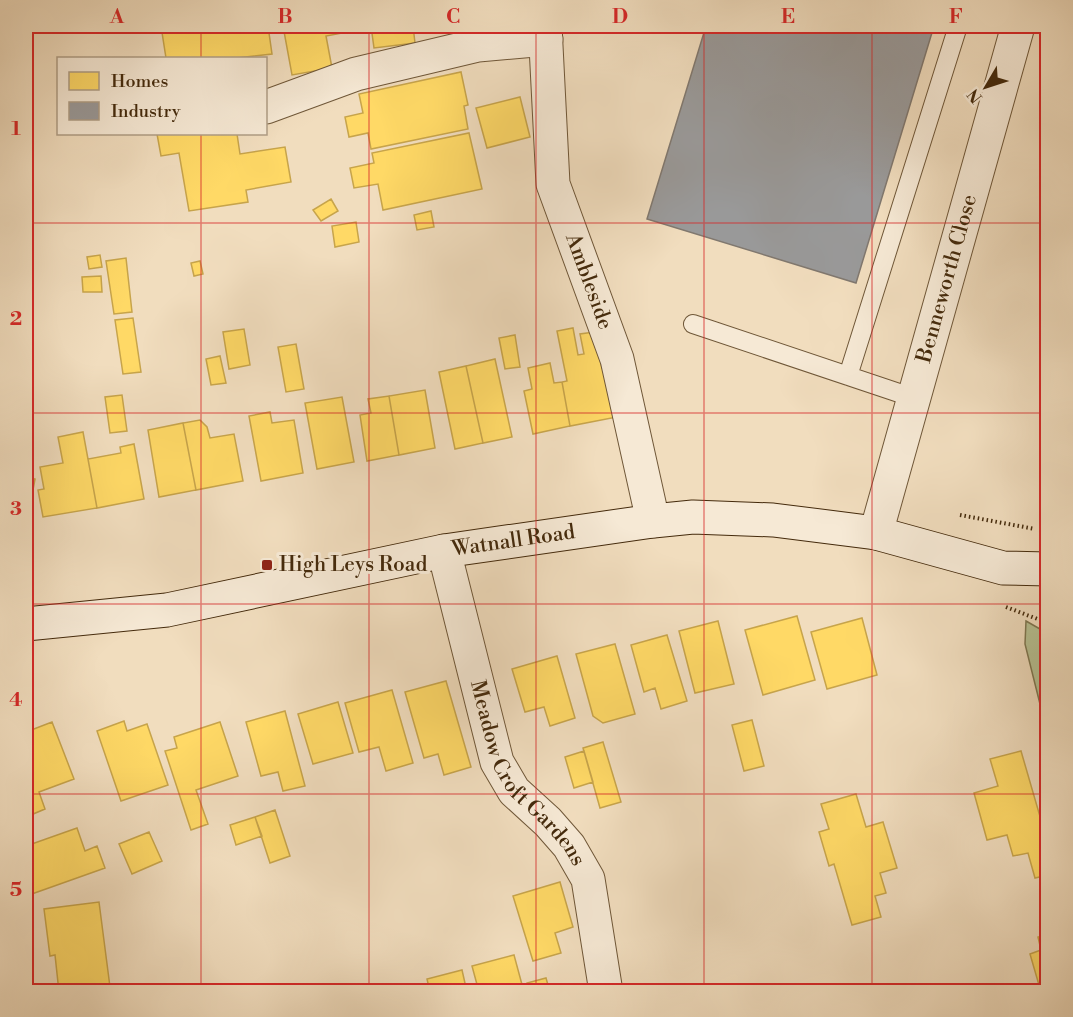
<svg xmlns="http://www.w3.org/2000/svg" width="1073" height="1017" viewBox="0 0 1073 1017" font-family="'Libre Bodoni',serif">
<style>
.green{fill:#b7c294;stroke:#7e7650;stroke-width:1.5}
.homes{fill:#ffd966;stroke:#c7a44b;stroke-width:1.5}
.industry{fill:#999;stroke:#80786f;stroke-width:1.5}
.lines{fill:none;stroke-linecap:round;stroke-linejoin:round}
.service-casing{stroke:#6f5738;stroke-width:20}
.minor-casing{stroke:#6f5738;stroke-width:35}
.secondary-casing{stroke:#442a0c;stroke-width:35}
.path{stroke:#442a0c;stroke-width:4;stroke-dasharray:1.5 3;stroke-linecap:butt}
.service{stroke:#f6e9d5;stroke-width:18}
.minor{stroke:#f6e9d5;stroke-width:33}
.secondary{stroke:#f6e9d5;stroke-width:33}
.grid{fill:none;stroke:#d62828;stroke-width:1.5;stroke-opacity:0.55}
.poi-dot{fill:#8f2418;stroke:#f6e9d5;stroke-width:2}
.labels{text-anchor:middle;dominant-baseline:central;stroke-width:6;stroke-linejoin:round;paint-order:stroke}
.street-label{font-size:21px;fill:#442a0c;stroke:#f6e9d5}
.poi-label{font-size:21px;fill:#442a0c;stroke:#f6e9d5;text-anchor:start}
.neatline{fill:none;stroke:#d62828;stroke-width:2}
.grid-label{font-size:20px;text-anchor:middle;font-weight:bold;fill:#d62828}
</style>
<rect width="100%" height="100%" fill="#f1ddbe"/>
<filter id="stains"><feTurbulence type="fractalNoise" baseFrequency=".00333" numOctaves="4"/><feColorMatrix values="0 0 0 0 .2 0 0 0 0 .09 0 0 0 0 .02 0 0 0 .5 -.17"/></filter>
<radialGradient id="worn" r=".72"><stop offset=".6" stop-color="#630" stop-opacity="0"/><stop offset="1" stop-color="#630" stop-opacity=".3"/></radialGradient>
<path class="green" d="M1026,621L1047,633V732L1025,644Z"/>
<path class="homes" d="M161,26H268L272,54L237,58H166Z
M283,26H369V28L326,36L332,68L292,75Z
M371,26H413L415,43L374,48Z
M461,72L468,105L464,106L468,129L371,149L368,133L349,137L345,117L363,113L359,94Z
M520,97L530,137L487,148L476,108Z
M469,133L482,189L383,210L378,184L354,188L350,168L374,163L372,153Z
M157,134H237L240,154L285,147L291,182L246,190L248,202L189,211L179,153L161,156Z
M331,199L338,211L321,221L313,210Z
M431,211L434,227L417,230L414,215Z
M356,222L359,242L335,247L332,226Z
M100,255L102,267L89,269L87,257Z
M126,258L132,312L114,314L106,261Z
M200,261L203,274L194,276L191,263Z
M101,276L102,292H83L82,277Z
M133,318L141,372L123,374L115,320Z
M573,328L578,355L584,354L580,334L594,332L602,368L607,367L617,417L570,426L562,382L567,381L557,331Z
M244,329L250,365L229,369L223,332Z
M515,335L520,367L505,369L499,338Z
M296,344L304,389L286,392L278,347Z
M220,356L226,383L211,385L206,359Z
M495,359L512,437L483,443L466,366Z
M550,363L554,383L562,382L570,426L533,434L524,391L532,389L528,368Z
M466,366L483,443L455,449L439,372Z
M425,390L435,448L399,455L389,396Z
M122,395L127,431L110,433L105,397Z
M389,396L399,455L367,461L360,415L371,413L368,399Z
M342,397L354,462L317,469L305,403Z
M270,412L272,423L294,420L303,473L261,481L249,416Z
M200,420L207,427L210,438L234,434L243,481L196,490L183,423Z
M183,423L196,490L159,497L148,430Z
M83,432L97,508L43,517L38,490L44,489L40,467L63,463L58,437Z
M134,444L144,499L97,508L88,459L121,453L120,447Z
M26,477L35,479L26,528Z
M797,616L815,680L763,695L745,630Z
M862,618L877,675L827,689L811,632Z
M718,621L734,684L695,693L679,631Z
M667,635L687,701L661,709L655,688L644,692L631,645Z
M615,644L635,714L603,723L593,716L576,654Z
M557,656L575,718L550,726L544,707L525,712L512,669Z
M446,681L471,767L444,775L438,754L424,758L405,692Z
M392,690L413,763L386,771L379,747L359,752L345,703Z
M338,702L353,753L313,764L298,714Z
M285,711L305,786L283,791L278,772L261,776L246,722Z
M752,720L764,766L744,771L732,725Z
M124,721L127,731L147,724L168,785L121,801L97,731Z
M52,722L74,779L39,792L45,809L26,817V732Z
M220,722L238,776L196,790L208,824L191,830L165,751L177,748L174,737Z
M603,742L621,802L600,808L583,748Z
M584,751L593,782L574,788L565,757Z
M1021,751L1048,844V875L1035,878L1028,853L1013,856L1007,835L987,840L974,793L998,786L990,759Z
M856,794L866,827L883,822L897,868L880,873L886,893L875,896L881,917L852,925L834,864L829,866L819,832L829,829L821,804Z
M275,810L290,856L270,863L255,817Z
M255,817L262,836L236,845L230,825Z
M77,828L85,851L97,846L105,868L29,895L26,885V846Z
M149,832L162,861L132,874L119,844Z
M560,882L573,927L555,933L561,953L533,961L513,896Z
M99,902L110,987L71,992H59L55,955L50,956L44,909Z
M1048,935V992H1041L1030,954L1041,950L1038,937Z
M514,955L524,992H479L472,966Z
M462,970L467,992H430L427,979Z
M546,978L550,992H529L527,983Z"/>
<path class="industry" d="M706,26H934L856,283L647,219Z"/>
<g class="lines">
<defs>
<path id="service" d="M693,324L914,398
M848,376L958,26"/>
<g id="minor">
<path id="s1" d="M545,26L553,184L617,359L653,521"/>
<path d="M266,107L356,74L478,45L546,39"/>
<path id="s2" d="M876,533L1018,26"/>
<path id="s3" d="M444,551L497,762L514,791L548,822L569,846L588,879L606,992"/>
</g>
<g id="secondary">
<path id="s4" d="M26,624L167,610L444,551L653,521L693,517L773,520L876,533L1003,568L1048,569"/>
</g>
</defs>
<use href="#service" class="service-casing"/>
<use href="#minor" class="minor-casing"/>
<use href="#secondary" class="secondary-casing"/>
<path class="path" d="M960,515L1035,529
M1006,607L1048,623"/>
<use href="#service" class="service"/>
<use href="#minor" class="minor"/>
<use href="#secondary" class="secondary"/>
</g>
<path class="grid" d="M201,26V58M369,26V992M536,26V992M704,26V992M872,26V992M201,134V992M26,223H1048M26,413H1048M26,604H1048M26,794H1048"/>
<rect class="poi-dot" x="261" y="559" width="12" height="12" rx="3"/>
<g class="labels">
<g class="street-label">
<text stroke="none"><textPath href="#s2" startOffset="264">Benneworth Close</textPath></text>
<text stroke="none"><textPath href="#s1" startOffset="262">Ambleside</textPath></text>
<text stroke="none"><textPath href="#s4" startOffset="495">Watnall Road</textPath></text>
<text stroke="none"><textPath href="#s3" startOffset="242">Meadow Croft Gardens</textPath></text>
</g>
<g class="poi-label">
<text x="279" y="565">High Leys Road</text>
</g>
</g>
<rect width="1073" height="1017" fill="none" stroke="#f1ddbe" stroke-width="66"/>
<rect x="57" y="57" width="210" height="78" fill="#f6e9d5" stroke="#af9d85" stroke-width="1.5"/>
<rect x="69" y="72" width="30" height="18" fill="#ffd966" stroke="#af9d85" stroke-width="1.5"/>
<text x="111" y="87" font-size="18" fill="#442a0c">Homes</text>
<rect x="69" y="102" width="30" height="18" fill="#999999" stroke="#af9d85" stroke-width="1.5"/>
<text x="111" y="117" font-size="18" fill="#442a0c">Industry</text>
<g transform="translate(986 87) rotate(231)" stroke="#f6e9d5" stroke-width="4.5" paint-order="stroke">
<path d="M0-4.5L10 22L0 15L-10 22Z" fill="#442a0c"/>
<text y="-9" font-size="16" font-weight="bold" text-anchor="middle" fill="#442a0c">N</text>
</g>
<rect x="33" y="33" width="1007" height="951" class="neatline"/>
<g class="grid-label">
<text x="117" y="23">A</text>
<text x="285" y="23">B</text>
<text x="453" y="23">C</text>
<text x="620" y="23">D</text>
<text x="788" y="23">E</text>
<text x="956" y="23">F</text>
<text x="16" y="135">1</text>
<text x="16" y="325">2</text>
<text x="16" y="515">3</text>
<text x="16" y="706">4</text>
<text x="16" y="896">5</text>
</g>
<rect width="100%" height="100%" filter="url(#stains)"/>
<rect width="100%" height="100%" fill="url(#worn)"/>
</svg>
